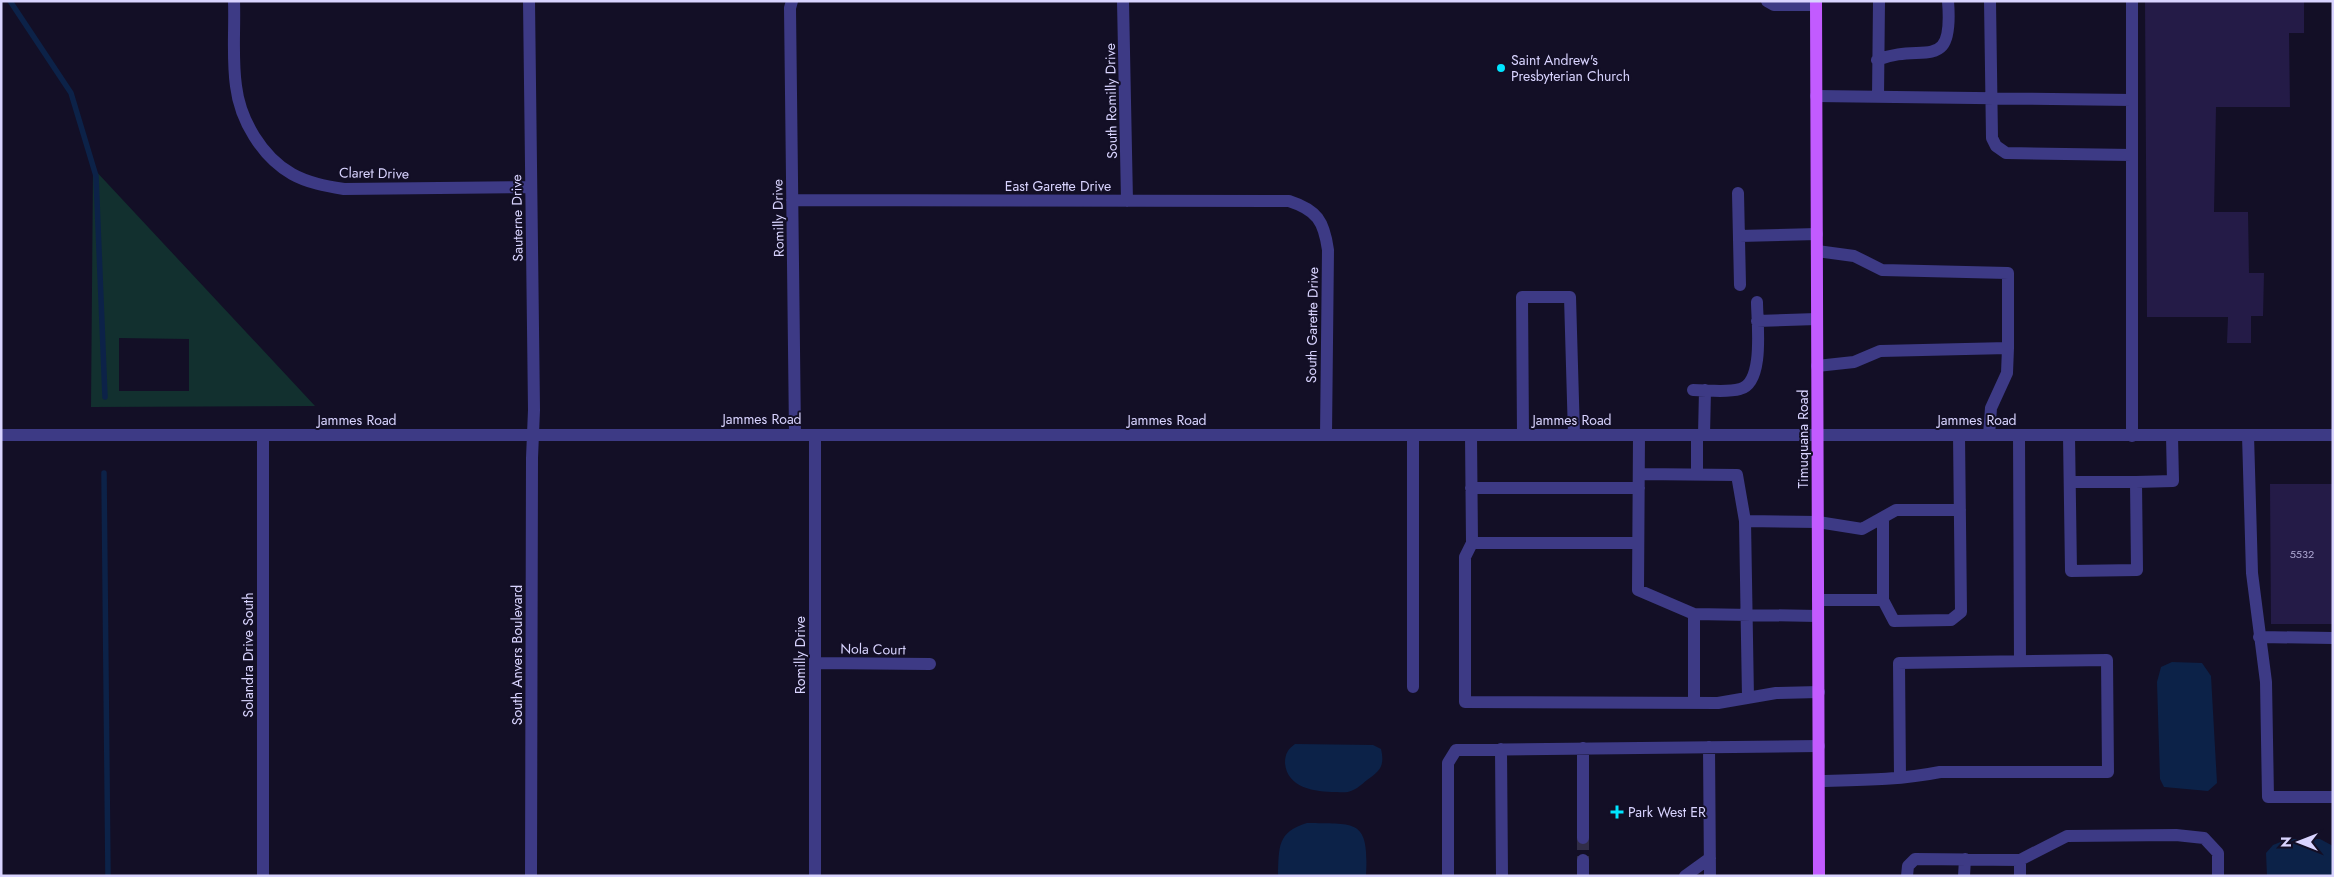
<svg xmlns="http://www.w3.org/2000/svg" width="2334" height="877" viewBox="0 0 2334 877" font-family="Jost,sans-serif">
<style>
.green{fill:#12302f;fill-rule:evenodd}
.water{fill:#0c2248}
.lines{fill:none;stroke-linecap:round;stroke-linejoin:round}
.stream{stroke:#0c2248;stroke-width:5.5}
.building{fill:#241b47}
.minor-tunnel{stroke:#312d47;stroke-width:12;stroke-dasharray:12 6;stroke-linecap:butt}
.minor{stroke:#3d3a85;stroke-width:12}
.major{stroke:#c25bff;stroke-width:12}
.poi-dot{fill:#00e5ff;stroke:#130f26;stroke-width:2}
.labels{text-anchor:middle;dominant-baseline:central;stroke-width:4;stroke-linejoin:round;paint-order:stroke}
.number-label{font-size:11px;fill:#aca6d1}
.poi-label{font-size:14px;fill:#d9d4ff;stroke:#130f26;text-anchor:start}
.street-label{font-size:14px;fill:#d9d4ff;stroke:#130f26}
</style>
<rect width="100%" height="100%" fill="#130f26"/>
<path class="green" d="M93,168L315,406L91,407ZM119,338L189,339V391H119Z"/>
<path class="water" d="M2172,662L2202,663L2211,676L2217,783L2208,791L2164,787L2160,779L2157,682L2161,667Z
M1295,744L1373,745L1381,749C1385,766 1380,771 1367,780C1362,784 1357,789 1351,791C1347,793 1340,792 1336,792C1315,792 1287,788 1285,763C1285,754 1288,749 1295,744Z
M1307,823C1357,824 1369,819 1366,876H1278C1279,847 1277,832 1307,823Z
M2288,839H2320L2333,846V876H2267L2266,853L2273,845Z"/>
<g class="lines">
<path class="stream" d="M10,1L71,93L96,176L105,397
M104,473L108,876"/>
</g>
<path class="building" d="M2145,1H2304V33H2289L2290,107H2216L2214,212H2248L2249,273H2264L2263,316H2251V343H2227L2228,317H2147Z
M2270,484H2333V624H2271Z"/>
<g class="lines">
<path class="minor-tunnel" d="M1583,838V860"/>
<path class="minor" d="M234,1C235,29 232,59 236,86C240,120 262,157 292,174C308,183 326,186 344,189L531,187
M529,1L534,410L532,458L531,876
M792,1L790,8L795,434
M1123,1L1127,201
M1767,1L1774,5H1816
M1990,1L1992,138L1996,146L2006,153L2132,155
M1877,60C1923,41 1954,76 1948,1
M1816,96L2132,100
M1878,97L1879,1
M1738,193L1740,285
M792,200L1289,201C1317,210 1324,221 1328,250L1326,435
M1739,236L1817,234
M1817,251L1854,256L1882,270L2008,273V348L1880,351L1854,362L1817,366
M1757,321L1817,319
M1693,390C1708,390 1726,393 1740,389C1765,383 1757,322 1757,302
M1,435H2333
M1471,435L1472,543
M1523,435L1522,297H1570L1574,435
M1639,435L1638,590L1694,614L1818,616
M1704,435L1705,390
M1989,435L1991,408L2007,373L2008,348
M2019,435L2020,661
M2248,435L2252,573L2266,682L2268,797H2333
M2069,436L2071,571L2137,570L2136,482L2173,481L2172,436
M2132,436V1
M1639,474L1737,475L1745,521L1748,698
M1697,474V435
M2070,482H2136
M1471,488H1639
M1883,519V600
M1745,521L1818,522L1862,529L1896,510H1960
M1638,543H1472L1465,557V702L1718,703L1776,693L1819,692
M1818,600H1883L1894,621L1951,620L1961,612L1959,435
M2259,637L2333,638
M815,663L930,664
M1413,687V435
M1694,703V614
M1709,747L1710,876
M1583,748V838
M1501,749L1502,876
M1819,781C1859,780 1900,780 1940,772H2108L2107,660L1899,663L1900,778
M1583,860V876
M263,876V435
M815,876V435
M1448,876V763L1456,750L1819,746
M1685,876L1710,858
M1907,876L1908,866L1915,859L2020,860L2067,836L2176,835L2204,838L2218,853V876
M1964,876L1965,859
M2020,876V860"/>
<path class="major" d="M1816,1L1819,876"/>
</g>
<g class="poi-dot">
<circle cx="1501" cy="68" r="5"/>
<path d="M1614.5 804.5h5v5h5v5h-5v5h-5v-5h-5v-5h5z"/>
</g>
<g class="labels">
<g class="number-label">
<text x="2302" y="554">5532</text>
</g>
<g class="poi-label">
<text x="1511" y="60">Saint Andrew's<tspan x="1511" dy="16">Presbyterian Church</tspan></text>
<text x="1628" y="812">Park West ER</text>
</g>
<g class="street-label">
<text transform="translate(1111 101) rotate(-91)">South Romilly Drive</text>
<text transform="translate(374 173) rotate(1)">Claret Drive</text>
<text x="1058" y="186">East Garette Drive</text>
<text transform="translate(517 218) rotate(-91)">Sauterne Drive</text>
<text transform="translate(778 218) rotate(-91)">Romilly Drive</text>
<text transform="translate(1312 325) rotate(-89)">South Garette Drive</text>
<text x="762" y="419">Jammes Road</text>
<text x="357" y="420">Jammes Road</text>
<text x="1167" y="420">Jammes Road</text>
<text x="1572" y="420">Jammes Road</text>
<text x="1977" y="420">Jammes Road</text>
<text transform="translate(1803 439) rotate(-90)">Timuquana Road</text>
<text transform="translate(873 649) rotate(1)">Nola Court</text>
<text transform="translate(248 655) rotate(-90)">Solandra Drive South</text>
<text transform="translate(517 655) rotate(-90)">South Anvers Boulevard</text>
<text transform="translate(800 655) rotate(-90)">Romilly Drive</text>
</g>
</g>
<rect width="2334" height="877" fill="none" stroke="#d9d4ff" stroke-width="5"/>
<g transform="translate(2299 842) rotate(270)" stroke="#130f26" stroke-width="4" paint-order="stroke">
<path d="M0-4L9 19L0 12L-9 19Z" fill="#d9d4ff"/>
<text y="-8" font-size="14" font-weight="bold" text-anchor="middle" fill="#d9d4ff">N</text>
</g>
</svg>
